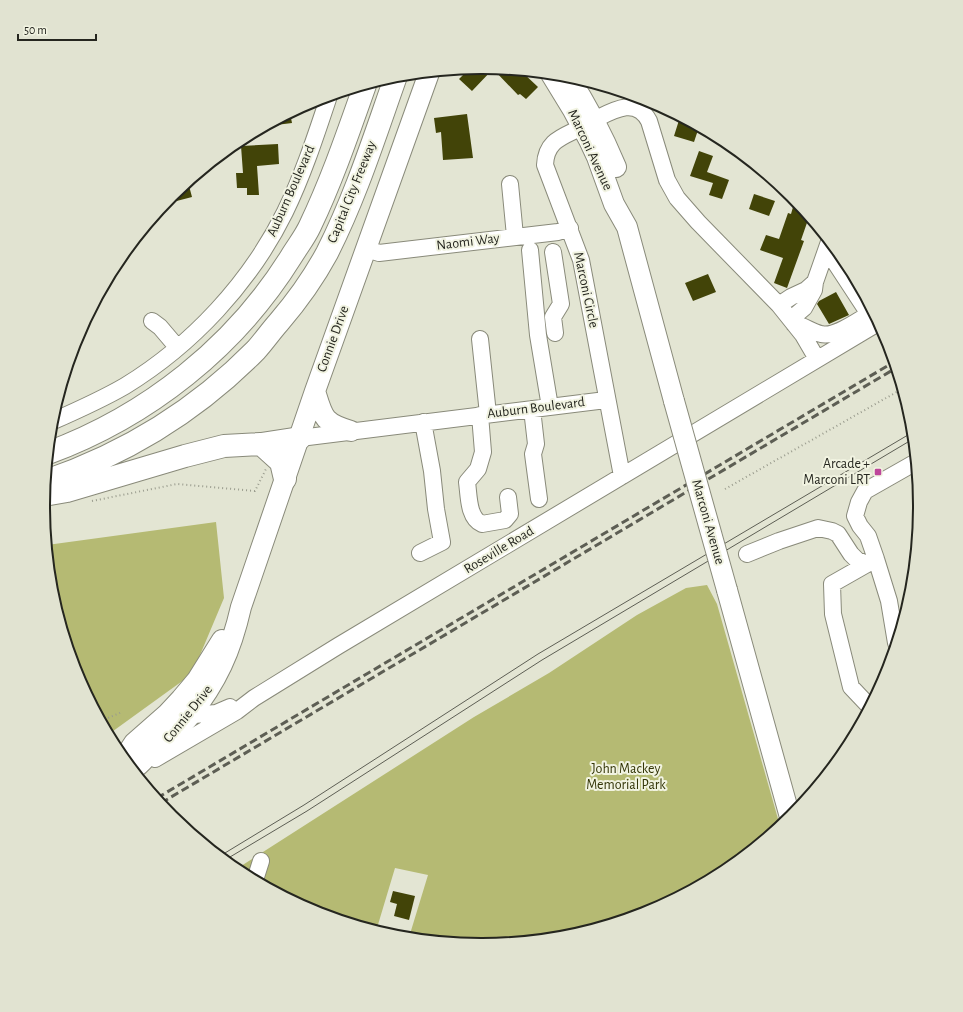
<svg xmlns="http://www.w3.org/2000/svg" width="963" height="1012" viewBox="0 0 963 1012" font-family="'Alegreya Sans',sans-serif">
<style>
.green{fill:#b5ba73}
.building{fill:#424408}
.lines{fill:none;stroke-linecap:round;stroke-linejoin:round}
.minor-casing{stroke:#898a7a;stroke-width:18}
.major-casing{stroke:#898a7a;stroke-width:22}
.highway-casing{stroke:#898a7a;stroke-width:24}
.path{stroke:#9a9c8e;stroke-width:2;stroke-dasharray:1 3;stroke-linecap:butt}
.minor{stroke:#fff;stroke-width:16}
.major{stroke:#fff;stroke-width:20}
.highway{stroke:#fff;stroke-width:22}
.tram{stroke:#5d5e54;stroke-width:1}
.rail{stroke:#5d5e54;stroke-width:3;stroke-dasharray:8 4;stroke-linecap:butt}
.major-bridge-casing{stroke:#898a7a;stroke-width:22;stroke-linecap:butt}
.major-bridge{stroke:#fff;stroke-width:20}
.poi-dot{fill:#be469b;stroke:#f1f3e1;stroke-width:1.5}
.labels{text-anchor:middle;dominant-baseline:central;stroke-width:4;stroke-linejoin:round;paint-order:stroke}
.street-label{font-size:14px;fill:#25261f;stroke:#f1f3e1}
.poi-label{font-size:14px;fill:#25261f;stroke:#f1f3e1;text-anchor:end}
.park-label{font-size:14px;fill:#323406;stroke:#f1f3e1}
.rim{fill:none;stroke:#25261f;stroke-width:2}
</style>
<rect width="100%" height="100%" fill="#e3e5d3"/>
<path class="green" d="M216,522L224,598L192,674L109,734L76,674L51,591L47,545Z
M707,585L717,604L780,826L725,871L649,911L567,936L481,944L432,940L410,934L428,875L395,868L377,928L313,911L241,872V866L474,717L549,673L637,615L686,588Z"/>
<path class="building" d="M482,68L521,71L538,87L526,99L520,94L518,95L493,69L472,91L459,79L469,69Z
M290,113L292,123L268,126H267Z
M467,114L473,158L443,160L441,132L436,133L434,118Z
M680,117L699,127L694,142L674,136Z
M278,144L279,164L257,166L259,195H247V188H237L236,173H243L241,146Z
M699,151L713,156L707,172L729,180L722,199L709,195L713,183L690,176Z
M188,182L192,197L165,204L172,196Z
M754,194L775,201L769,216L749,209Z
M795,200L809,217L801,240L804,241L787,288L774,283L783,258L760,250L766,235L779,239L788,213L791,214Z
M708,274L716,292L693,301L685,283Z
M836,292L849,315L829,324L817,304L819,301Z
M393,891L415,896L409,920L394,916L397,904L390,902Z"/>
<g class="lines">
<defs>
<path id="minor" d="M594,120C612,111 636,96 649,121L667,180L677,198L698,222L779,305L803,335L817,359
M582,127C563,137 546,140 545,165L581,260L622,476
M510,184L515,236
M366,249L379,253L558,232L570,228
M530,250L538,335L550,407
M827,250L869,314
M553,252L561,304L553,317L555,333
M779,305L791,297L806,290L815,282
M791,319L804,308L814,290L815,282L829,242
M152,321L160,327L177,347
M794,324C804,325 811,332 821,334C836,338 859,319 873,312
M480,339L488,414
M532,409L536,444L533,454L539,499
M480,415L483,452L478,469L467,482C469,496 468,518 482,524L505,520L510,514L508,497
M51,422C76,411 101,400 125,386C192,345 250,283 285,212C303,175 316,135 329,96
M300,438L606,400
M420,553L442,542L436,509L432,471L423,422
M747,554L779,541L818,528L832,531L838,534L851,554L857,560L867,564
M896,643L889,601L876,559L868,536L860,526L855,516L859,502L865,491L916,462
M869,706L851,687L833,614L832,584L876,559
M183,716L216,713L230,707
M155,759L237,711L254,698L338,646L878,323
M255,880L261,861"/>
<path id="major" d="M551,74L573,110L589,140L597,157L614,204L627,227L674,401
M568,76C587,105 603,136 616,167
M315,391C323,417 323,423 351,431
M727,590L790,817
M123,757L126,755L134,743L167,714L181,699L197,680L222,640
M133,769C139,766 142,761 147,757C163,746 176,732 189,717C217,682 231,651 241,607L315,391L429,73"/>
<path id="highway" d="M261,444L281,462L285,479
M48,453C148,416 235,347 291,257C297,247 305,237 310,226C332,180 348,133 365,85
M46,481C125,454 197,410 256,350C264,341 271,331 279,322C297,301 314,277 327,253C356,196 375,135 396,76
M44,495L67,491L185,456L224,446L261,444L300,438"/>
</defs>
<use href="#minor" class="minor-casing"/>
<use href="#major" class="major-casing"/>
<use href="#highway" class="highway-casing"/>
<path class="path" d="M725,489L902,389
M92,501L177,484L255,491L266,469
M103,724L108,718L122,712"/>
<use href="#minor" class="minor"/>
<use href="#major" class="major"/>
<use href="#highway" class="highway"/>
<path class="tram" d="M220,856L304,805L538,654L913,432
M225,860L307,811L542,660L913,439"/>
<path class="rail" d="M157,798L894,362
M161,803L896,368"/>
<defs>
<path id="major-bridge" d="M674,401L727,590"/>
</defs>
<use href="#major-bridge" class="major-bridge-casing"/>
<use href="#major-bridge" class="major-bridge"/>
</g>
<rect class="poi-dot" x="874" y="468" width="8" height="8" rx="2"/>
<g class="labels">
<g class="street-label">
<text transform="translate(590 150) rotate(65)">Marconi Avenue</text>
<text transform="translate(291 191) rotate(-66)">Auburn Boulevard</text>
<text transform="translate(352 192) rotate(-68)">Capital City Freeway</text>
<text transform="translate(468 242) rotate(-7)">Naomi Way</text>
<text transform="translate(586 290) rotate(78)">Marconi Circle</text>
<text transform="translate(333 339) rotate(-70)">Connie Drive</text>
<text transform="translate(536 408) rotate(-7)">Auburn Boulevard</text>
<text transform="translate(708 522) rotate(74)">Marconi Avenue</text>
<text transform="translate(499 550) rotate(-31)">Roseville Road</text>
<text transform="translate(188 714) rotate(-51)">Connie Drive</text>
</g>
<g class="poi-label">
<text x="870" y="464">Arcade +<tspan x="870" dy="16">Marconi LRT</tspan></text>
</g>
<g class="park-label">
<text x="626" y="769">John Mackey<tspan x="626" dy="16">Memorial Park</tspan></text>
</g>
</g>
<path d="M0 0H963V1012H0ZM481 74H482A431 431 0 0 1 913 505V507A431 431 0 0 1 482 938H481A431 431 0 0 1 50 507V505A431 431 0 0 1 481 74Z" fill="#e1e3d1" fill-rule="evenodd"/>
<path class="rim" d="M481 74H482A431 431 0 0 1 913 505V507A431 431 0 0 1 482 938H481A431 431 0 0 1 50 507V505A431 431 0 0 1 481 74Z"/>
<path d="M18 34v6h78v-6" fill="none" stroke="#25261f" stroke-width="2"/>
<text x="24" y="34" font-size="12" fill="#25261f" stroke="#f1f3e1" stroke-width="3" paint-order="stroke">50 m</text>
</svg>
